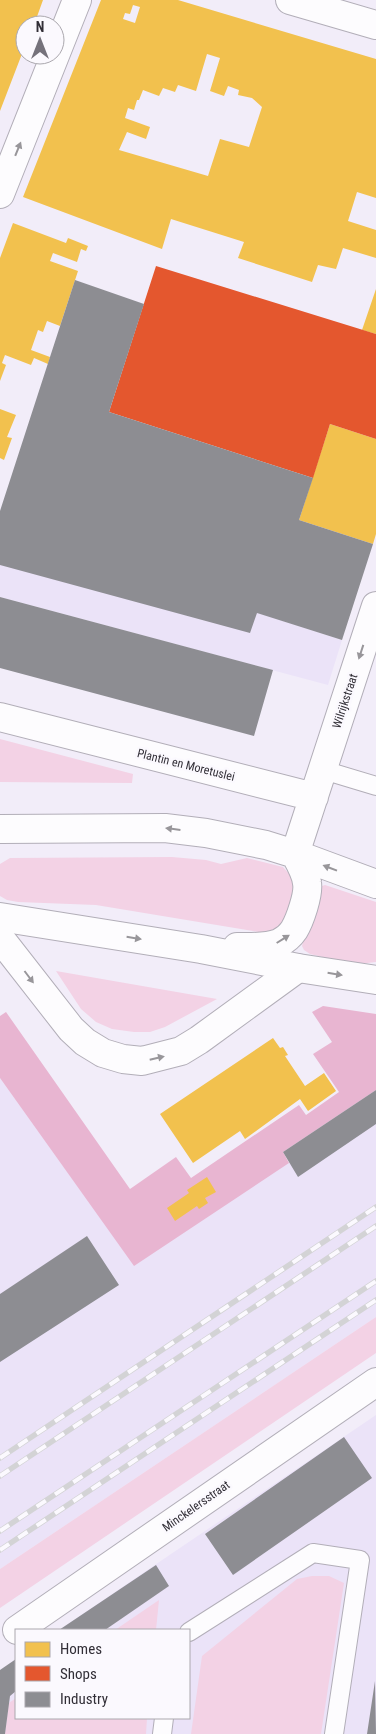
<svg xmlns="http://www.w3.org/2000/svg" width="376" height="1734" viewBox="0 0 376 1734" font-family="'Roboto Condensed',sans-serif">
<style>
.built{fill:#ebe3f8}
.green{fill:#f3d2e5}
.forest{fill:#e8b5d1}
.homes{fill:#f2c14e;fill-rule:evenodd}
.shops{fill:#e4572e}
.industry{fill:#8d8d92}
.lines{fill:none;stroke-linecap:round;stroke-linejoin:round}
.lane-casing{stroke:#b2aeb8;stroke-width:20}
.street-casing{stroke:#b2aeb8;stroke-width:30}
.secondary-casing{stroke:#b2aeb8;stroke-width:30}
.lane{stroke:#fdfcfe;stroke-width:18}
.street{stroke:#fdfcfe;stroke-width:28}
.secondary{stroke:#fdfcfe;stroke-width:28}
.rail-casing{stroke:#d3d3d5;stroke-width:5.5}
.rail{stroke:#fbf9fe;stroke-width:4;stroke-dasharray:11;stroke-linecap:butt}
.oneway{fill:#98969a}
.labels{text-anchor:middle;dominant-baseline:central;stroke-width:5;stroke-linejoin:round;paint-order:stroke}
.street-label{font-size:12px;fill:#322f37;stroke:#fbf9fe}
</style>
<rect width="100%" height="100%" fill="#f2edf9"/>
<path class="built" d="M0,529L342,640L328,685L0,597Z
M0,1078L134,1265L289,1162L283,1152L376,1090V1317L0,1569Z
M376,1415V1734H0V1670L16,1659V1718H189V1630H59Z"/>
<path class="green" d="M0,739L133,774L132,783L0,782Z
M172,857L206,860L221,864L247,858L283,867L291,876L296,887L291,916L271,934L96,905L18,902L7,900L0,896V864L10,858Z
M325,885L376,902V962L359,964L348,963L310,954L304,950L302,946L319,887Z
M56,971L217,999L165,1027L150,1032H134L112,1029L96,1022L81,1009Z
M376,1317V1353L0,1608V1569Z
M312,1576H329L344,1583L321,1734H191L202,1656L297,1579Z
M159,1600L156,1630H115Z
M16,1698V1718H147L146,1734H5L9,1703Z"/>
<path class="forest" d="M323,1006L376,1014V1090L283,1152L289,1163L134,1266L0,1078V1016L6,1012L130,1189L176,1157L191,1178L299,1105L306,1115L339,1092L313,1054L332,1042L312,1012Z"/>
<path class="homes" d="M0,0H43L34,25H25V46L0,111Z
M101,0H178L376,59V198L357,192L348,221L376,230V258L343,248L336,269L318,265L312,282L238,258L244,242L171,219L162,249L23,197ZM133,5L140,7L135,23L123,19L125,13L130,14ZM207,54L220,58L210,91L224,96L228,86L239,90L238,95L252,98L262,107L249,147L220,139L208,176L119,150L127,132L146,139L150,127L125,118L128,108L134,110L137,100H139L143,90L159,96L163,88L175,92L178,85L196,91Z
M13,223L66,243L68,238L88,246L86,251L81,249L77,262L53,253L50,261L78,271L60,326L47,321L43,332L38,330L31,350L50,357L48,364L34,358L31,365L5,355L2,363L6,365L0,381V258Z
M376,289V334L362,330Z
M0,409L16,415L7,437L12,438L4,460L0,458Z
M330,424L376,439V534L373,544L299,520Z
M273,1038L280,1048L283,1047L288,1055L285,1056L305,1086L324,1073L336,1091L308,1111L300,1099L245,1139L240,1131L193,1163L160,1114Z
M207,1177L216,1192L205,1198L208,1203L199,1209L197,1206L175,1221L167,1208L189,1193L187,1190Z"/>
<path class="shops" d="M156,266L376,334V439L330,424L313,478L109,412Z"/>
<path class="industry" d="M75,280L144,304L109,412L313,478L299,520L373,544L342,640L257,613L250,633L0,565V511Z
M0,597L273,670L254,736L0,668Z
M376,1090V1124L298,1177L283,1152Z
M87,1236L119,1285L0,1362V1294Z
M344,1437L372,1478L233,1575L205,1534Z
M156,1565L169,1586L105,1630H59Z
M16,1659V1691L10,1696L5,1734H0V1670Z
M375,1681L376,1734H367Z"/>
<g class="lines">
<defs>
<path id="lane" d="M323,770L376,786
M189,1632L313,1553L360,1560L334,1734
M162,1734L164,1718"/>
<path id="street" d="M290,0L376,25
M0,194L77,0
M0,717L314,797
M295,854L376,606
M0,938L71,1029L85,1042L103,1053L123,1059L142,1061L181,1051L199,1040L298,968
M17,1630L376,1382"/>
<path id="secondary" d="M0,829L165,828L206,833L266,845L295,854L376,884
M0,917L201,949L298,968L376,980
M237,947C251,947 266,948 279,943C285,940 290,936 294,930C300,920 309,894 307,883C306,873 300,863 295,854"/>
</defs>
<use href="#lane" class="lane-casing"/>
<use href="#street" class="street-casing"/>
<use href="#secondary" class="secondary-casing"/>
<use href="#lane" class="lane"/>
<use href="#street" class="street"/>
<use href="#secondary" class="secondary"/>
<defs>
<path id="rail" d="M0,1458L376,1207
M0,1476L376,1226
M0,1531L376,1281
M0,1550L376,1300"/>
</defs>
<use href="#rail" class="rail-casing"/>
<use href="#rail" class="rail"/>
</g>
<defs><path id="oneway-solid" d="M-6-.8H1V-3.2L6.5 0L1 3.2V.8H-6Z" transform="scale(1.25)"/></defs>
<g class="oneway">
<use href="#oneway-solid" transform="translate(18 149) rotate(-68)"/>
<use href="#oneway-solid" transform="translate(361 652) rotate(108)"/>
<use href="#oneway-solid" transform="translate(173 829) rotate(-173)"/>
<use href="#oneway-solid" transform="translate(330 868) rotate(-159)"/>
<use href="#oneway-solid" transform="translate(134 938) rotate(9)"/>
<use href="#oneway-solid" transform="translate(283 939) rotate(-32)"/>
<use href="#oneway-solid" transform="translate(335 974) rotate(9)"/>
<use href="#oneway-solid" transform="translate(29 977) rotate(53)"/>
<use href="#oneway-solid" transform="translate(157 1058) rotate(-13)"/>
</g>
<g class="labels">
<g class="street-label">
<text transform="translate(345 701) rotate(-72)">Wilrijkstraat</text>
<text transform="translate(186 765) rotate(14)">Plantin en Moretuslei</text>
<text transform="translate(196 1506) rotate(-35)">Minckelersstraat</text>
</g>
</g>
<rect x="15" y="1629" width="175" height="90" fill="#fbf9fe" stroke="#aba8ae"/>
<rect x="25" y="1642" width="25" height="15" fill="#f2c14e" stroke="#aba8ae"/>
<text x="60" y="1654" font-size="15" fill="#322f37">Homes</text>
<rect x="25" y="1666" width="25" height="15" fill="#e4572e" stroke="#aba8ae"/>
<text x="60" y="1679" font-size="15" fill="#322f37">Shops</text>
<rect x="25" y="1692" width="25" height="15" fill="#8d8d92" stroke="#aba8ae"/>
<text x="60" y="1704" font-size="15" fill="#322f37">Industry</text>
<g transform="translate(40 40)"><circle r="24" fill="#fbf9fe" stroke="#aba8ae"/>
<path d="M0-4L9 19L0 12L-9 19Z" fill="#75727b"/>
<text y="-8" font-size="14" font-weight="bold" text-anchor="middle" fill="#322f37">N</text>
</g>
</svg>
